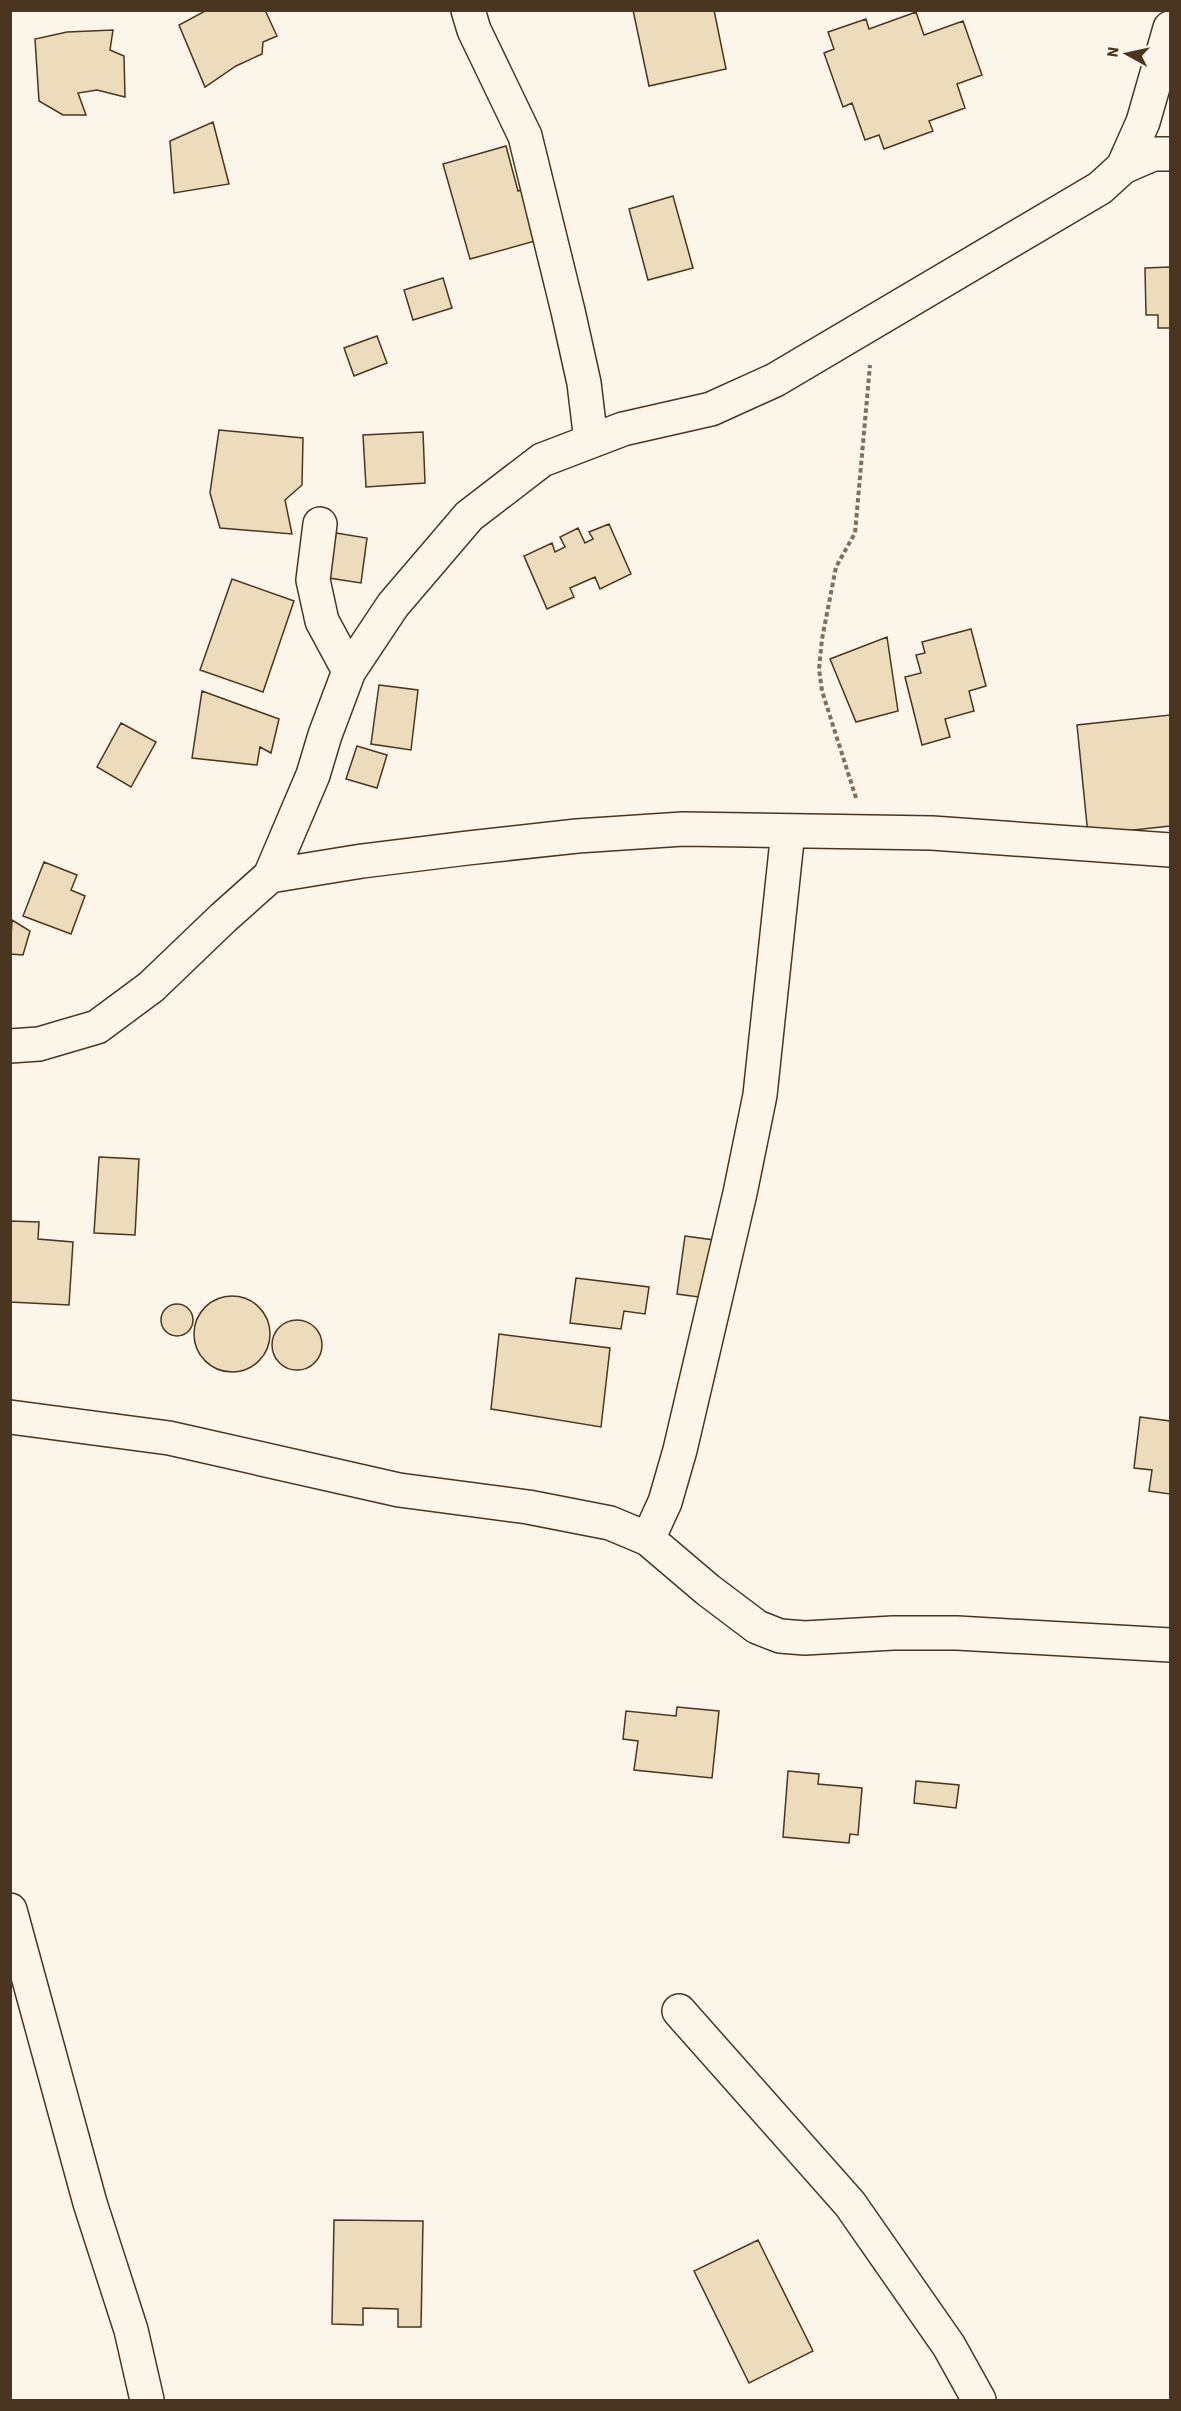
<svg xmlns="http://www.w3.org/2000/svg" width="1181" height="2411" viewBox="0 0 1181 2411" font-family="'Source Sans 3',sans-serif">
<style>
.building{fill:#ecdcbc;stroke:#4a3520;stroke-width:1.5}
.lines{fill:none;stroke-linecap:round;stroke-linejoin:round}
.minor-casing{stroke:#4a3520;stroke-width:36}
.path{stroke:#7f6f5c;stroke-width:4;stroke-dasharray:4.5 3;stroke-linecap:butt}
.minor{stroke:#fbf6e9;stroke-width:33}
</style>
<rect width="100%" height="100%" fill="#fbf6e9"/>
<path class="building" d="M207,10H265L277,36L263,42L262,54L236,66L205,87L179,25Z
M633,10H714L726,69L649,86Z
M916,12L924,35L963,21L982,75L957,84L965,108L929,121L933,131L884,149L879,135L865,140L852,103L843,107L824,53L834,49L828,32L866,19L869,29Z
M113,30L110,50L124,56L125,97L97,90L78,93L86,115H63L39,101L35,39L67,32Z
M213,122L229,184L174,193L170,141Z
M506,146L518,191L532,187L535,241L470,259L443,164Z
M673,196L693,268L648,280L629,209Z
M1170,267V328H1158V315H1146L1145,268Z
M443,278L452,308L413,320L404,290Z
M377,336L387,363L354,376L344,348Z
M219,430L303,438L302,485L285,500L292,534L220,528L210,493Z
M423,432L425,483L366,487L363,435Z
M609,524L631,574L600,589L595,577L570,588L574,597L547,609L524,556L552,543L555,552L565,547L560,537L578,528L585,543L593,539L589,532Z
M336,533L367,538L361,583L329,578Z
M232,579L294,601L263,692L200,670Z
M971,629L986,686L969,691L974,711L945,719L950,737L922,745L905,677L921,673L916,655L925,653L922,642Z
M887,637L898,711L856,722L830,659Z
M379,685L418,690L411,750L371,744Z
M202,691L279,719L271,753L260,747L257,765L192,758Z
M1170,715V826L1088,835L1077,725Z
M121,723L156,742L131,787L97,767Z
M357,746L387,755L377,788L346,779Z
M44,862L77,875L71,890L85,896L71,934L23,916Z
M12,920L30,931L23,955L10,954Z
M99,1157L139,1159L135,1235L94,1233Z
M10,1221L39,1222L38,1239L73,1242L69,1305L10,1302Z
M685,1236L714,1240L706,1298L677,1294Z
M576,1278L649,1287L645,1314L624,1311L621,1329L570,1323Z
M194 1334a38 38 0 1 1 76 0a38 38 0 1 1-76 0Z
M161 1320a16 16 0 1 1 32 0a16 16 0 1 1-32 0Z
M272 1345a25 25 0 1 1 50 0a25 25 0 1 1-50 0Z
M499,1334L610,1348L601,1427L491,1409Z
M1140,1417L1170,1421V1494L1149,1491L1152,1470L1134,1468Z
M677,1707L719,1711L712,1778L634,1770L638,1741L623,1739L626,1711L676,1716Z
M788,1771L819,1774L818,1784L862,1788L858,1835L850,1834L849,1843L783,1837Z
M916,1781L959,1785L956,1808L914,1803Z
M334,2220L423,2221L421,2327H398V2309L363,2308V2325L332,2324Z
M758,2240L813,2351L749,2383L694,2271Z"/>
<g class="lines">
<defs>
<path id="minor" d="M468,10L474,30L525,136L568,311L584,383L591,441
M1123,167L1153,154H1170
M320,524L313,580L322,621L349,671
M270,876L313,775L325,735L349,671L393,605L469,516L542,460L623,429L711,409L775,380L1100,188L1123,167L1143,122L1170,28
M10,1046L39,1044L97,1027L151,987L223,918L270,876L362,861L467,848L577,836L683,829L932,833L1170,850
M10,1417L169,1438L399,1490L528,1507L610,1523L648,1539L708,1590L757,1627L780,1636L805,1638L893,1633H957L1170,1645
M648,1539L665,1502L680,1450L740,1193L760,1095L788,831
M10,1910L90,2203L131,2330L147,2400
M679,2011L850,2204L949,2346L979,2400"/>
</defs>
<use href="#minor" class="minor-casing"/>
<path class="path" d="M856,798L822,691L819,669L822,639L836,567L855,533L870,365"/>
<use href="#minor" class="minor"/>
</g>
<rect width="1181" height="2411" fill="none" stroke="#4a3520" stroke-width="24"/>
<g transform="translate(1127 54) rotate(278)" stroke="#fbf6e9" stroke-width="4.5" paint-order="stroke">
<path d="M0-4.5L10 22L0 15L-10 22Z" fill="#4a3520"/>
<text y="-9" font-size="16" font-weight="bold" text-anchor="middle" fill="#4a3520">N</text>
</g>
</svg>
